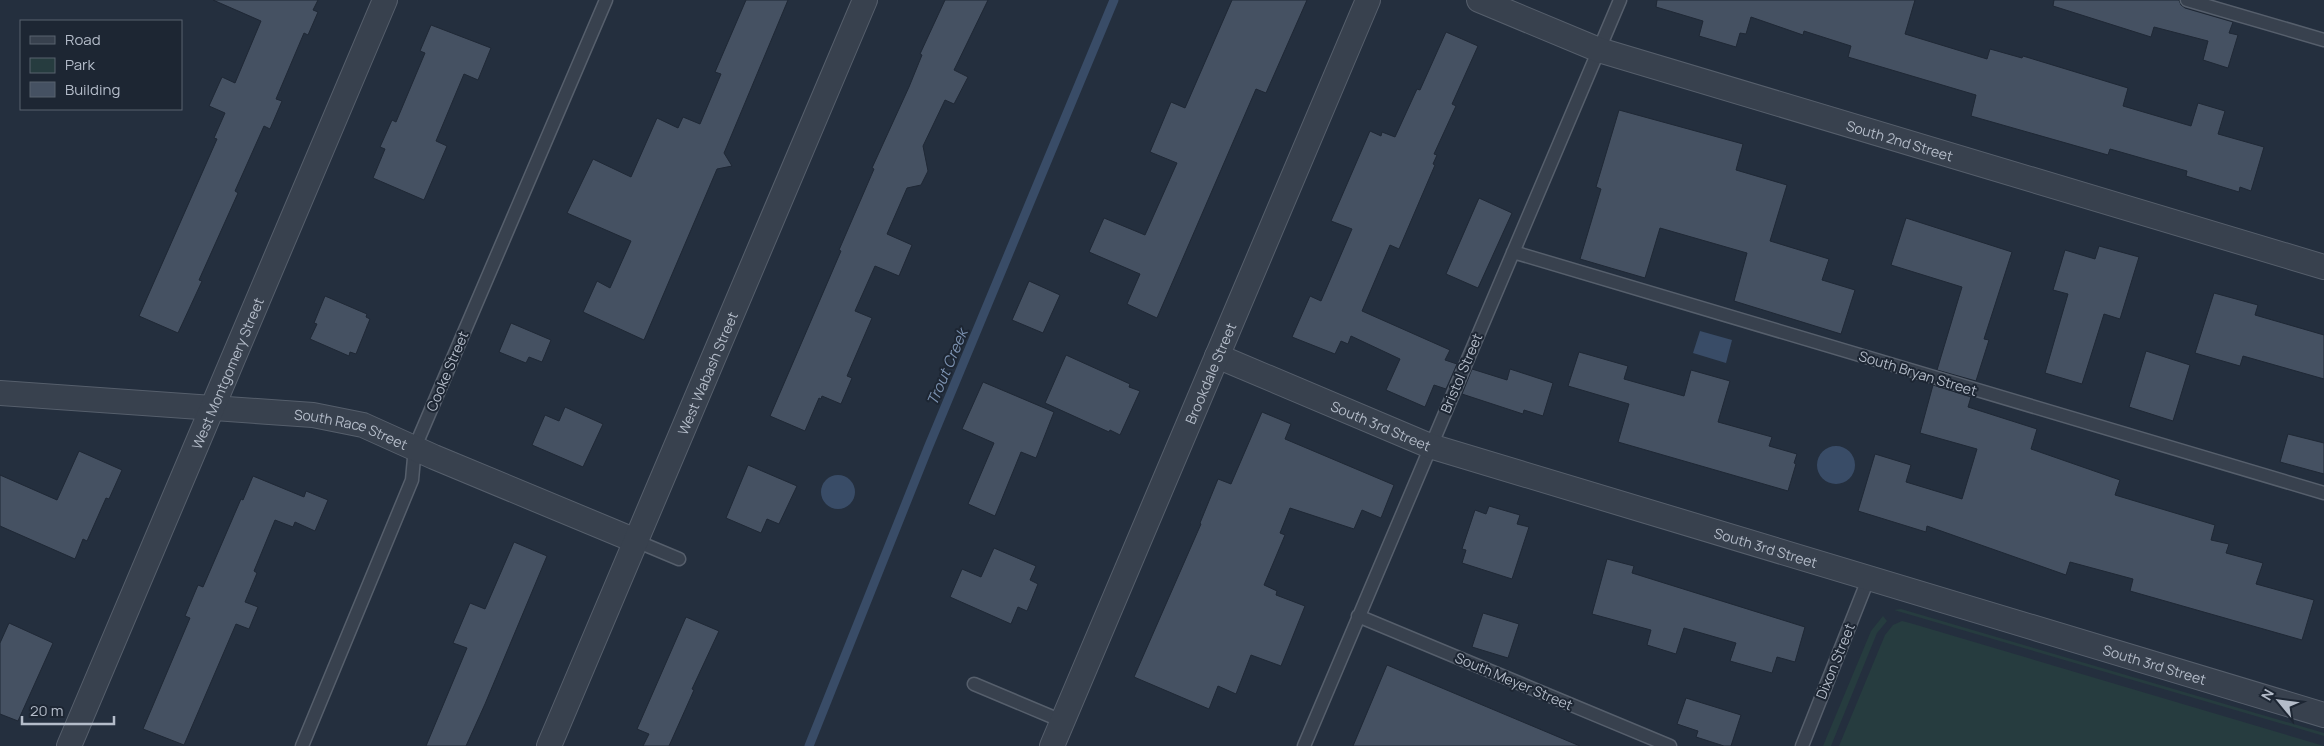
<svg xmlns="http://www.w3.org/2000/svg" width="2324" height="746" viewBox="0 0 2324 746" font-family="Manrope,sans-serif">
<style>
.green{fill:#263c3f}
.water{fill:#394c67}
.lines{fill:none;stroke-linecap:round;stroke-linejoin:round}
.stream{stroke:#394c67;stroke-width:9}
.building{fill:#455162;stroke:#1f2835}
.lane-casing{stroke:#565f6c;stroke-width:15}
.street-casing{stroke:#565f6c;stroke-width:26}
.lane{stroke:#38414e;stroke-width:12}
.street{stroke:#38414e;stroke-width:24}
.labels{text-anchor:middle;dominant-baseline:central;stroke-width:4;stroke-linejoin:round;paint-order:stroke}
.street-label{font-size:14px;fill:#b4bcc9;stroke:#1d2633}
.water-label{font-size:15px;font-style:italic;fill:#7c92b1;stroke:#1d2633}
</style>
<rect width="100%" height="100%" fill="#242f3e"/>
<path class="green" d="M1901,609L2324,733V736L1894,610Z
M1883,616L1887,621L1877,633L1831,746H1823L1871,631Z
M1902,621L1910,623L2324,746H1839L1885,635L1893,625Z"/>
<path class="water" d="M1700,331L1732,340L1726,363L1693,353Z
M1817 465a19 19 0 1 1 38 0a19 19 0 1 1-38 0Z
M821 492a17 17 0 1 1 34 0a17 17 0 1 1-34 0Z"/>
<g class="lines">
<path class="stream" d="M809,746L928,448L1114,0"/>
</g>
<path class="building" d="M213,0H318L313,10L318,12L308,35L304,33L276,99L282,101L270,129L264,126L235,191L238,193L199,280L202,281L178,333L139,316L217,139L214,138L225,113L209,106L222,77L235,83L261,21Z
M746,0H788L724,153L732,166L717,169L644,340L583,312L597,281L610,288L631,241L567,213L593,159L631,177L657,118L678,128L683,117L700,124L721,74L715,72Z
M945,0H988L954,70L968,77L954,104L945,100L923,146L928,171L921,185L907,188L887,234L912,245L899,276L875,266L855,311L872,318L847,376L852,378L841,404L822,396L821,399L819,398L805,431L770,416L841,251L839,250L874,169L872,168L909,87L922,55L920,54Z
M1232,0H1307L1266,93L1256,89L1157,318L1127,304L1140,274L1089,252L1104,218L1145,235L1177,163L1150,152L1171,102L1185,108Z
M1657,0H1915L1905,34L1987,59L1990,49L2022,58L2023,56L2128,88L2123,106L2191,126L2198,103L2225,111L2218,134L2264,147L2251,191L2240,187L2239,192L2186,176L2187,171L2110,149L2108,155L1971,116L1976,95L1848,57L1851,46L1804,31L1803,35L1751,17L1746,34L1740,33L1736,47L1699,36L1703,21L1656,7Z
M2054,0H2179L2181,5L2185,8L2233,22L2229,33L2238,35L2228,68L2203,60L2208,41L2154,27L2151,37L2053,6Z
M431,25L491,48L478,80L464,74L436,141L447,146L424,200L373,178L385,149L380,147L392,120L396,122L425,53L420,51Z
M1446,32L1478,46L1452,104L1456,106L1434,154L1437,155L1433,164L1435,165L1399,249L1390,245L1362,311L1450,350L1445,360L1457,364L1446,389L1434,385L1425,407L1386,390L1400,359L1351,336L1348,344L1341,341L1335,354L1292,337L1310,296L1321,301L1352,229L1331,221L1370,131L1381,136L1382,132L1395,137L1417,89L1420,90Z
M1619,110L1743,144L1736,170L1787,185L1770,241L1829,259L1822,280L1855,290L1841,334L1734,301L1747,253L1660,228L1645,278L1580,259L1601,189L1596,187Z
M1479,198L1512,213L1478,288L1446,274Z
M1906,218L2012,252L1984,339L1989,340L1976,381L1937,370L1962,287L1891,265Z
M2099,246L2139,257L2120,319L2104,314L2082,384L2045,373L2068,294L2053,290L2065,250L2095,259Z
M1029,281L1060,295L1043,333L1012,320Z
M2214,293L2258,305L2255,315L2324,335V379L2243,356L2240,366L2195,353Z
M325,296L367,314L366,317L370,319L356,354L350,352L349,356L310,339L317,324L314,323Z
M511,323L551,340L542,362L529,357L526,363L499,352Z
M2146,351L2190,365L2173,421L2129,407Z
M1579,352L1628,366L1624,379L1684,396L1691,370L1730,381L1718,422L1772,437L1769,446L1797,454L1794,463L1796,464L1788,491L1618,442L1629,404L1568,386Z
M1066,355L1130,384L1129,387L1140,391L1120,435L1110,430L1109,432L1045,403Z
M1472,369L1507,380L1510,369L1553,383L1543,416L1524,410L1523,414L1462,394Z
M983,382L1054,412L1036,458L1021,452L995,516L968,504L994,443L962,429Z
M1933,385L1971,397L1968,407L2037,429L2031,449L2120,480L2115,495L2215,525L2211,540L2229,544L2226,553L2263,563L2256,584L2314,600L2302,640L2130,591L2133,579L2070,562L2066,575L1927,526L1926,532L1858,511L1875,454L1911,465L1906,482L1962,499L1977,449L1920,433Z
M565,407L603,424L583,467L532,445L545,415L559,421Z
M1262,412L1291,424L1285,439L1394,485L1381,518L1362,510L1354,529L1290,508L1280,533L1285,535L1264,585L1277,591L1276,595L1305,606L1281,666L1251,655L1236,694L1218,686L1209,709L1134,677L1201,524L1200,523L1218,479L1231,484Z
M2288,434L2324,443V474L2280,462Z
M79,451L122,470L109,499L106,498L87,541L83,539L75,559L0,526V475L57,500Z
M748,465L797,486L779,524L767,519L761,533L726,518Z
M253,476L304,497L306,491L328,500L315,531L295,522L293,527L275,520L254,571L257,573L245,602L258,607L249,629L236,624L184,745L143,729L190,618L185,616L198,585L203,587L241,499L243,500Z
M1489,506L1520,515L1517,524L1529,527L1512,579L1462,563L1466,550L1462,549L1475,510L1486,514Z
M514,542L547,556L485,704L466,746H426L467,648L453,643L470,603L485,609Z
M994,548L1036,566L1030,580L1038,584L1027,611L1018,607L1011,624L950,597L962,569L981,577Z
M1607,559L1634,566L1632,573L1805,627L1795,662L1777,657L1772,673L1730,661L1736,643L1684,628L1676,654L1647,645L1651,630L1592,614Z
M1483,613L1519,624L1508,658L1472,647Z
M686,617L719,631L692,689L694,690L669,746H643L649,734L637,729Z
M9,623L53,643L18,721L0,714V643Z
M1387,665L1580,746H1353Z
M1686,698L1741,715L1731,746H1724L1696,737L1698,731L1677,724Z"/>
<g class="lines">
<defs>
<path id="lane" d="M2187,0L2324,40
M1513,252L2324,493
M636,541L679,559
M1358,616L1670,746
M974,684L1062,721
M302,746L412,480L415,447L606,0
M1304,746L1620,0
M1802,746L1869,577"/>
<g id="street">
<path id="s1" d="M1479,0L1599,50L2324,267"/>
<path id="s2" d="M1217,356L1430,446L2324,715"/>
<path id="s3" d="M0,393L313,415L363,425L434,457L636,541"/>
<path id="s4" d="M69,746L385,0"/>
<path id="s5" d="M549,746L865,0"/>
<path id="s6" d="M1052,746L1368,0"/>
</g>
</defs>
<use href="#lane" class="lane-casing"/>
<use href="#street" class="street-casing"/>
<use href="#lane" class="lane"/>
<use href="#street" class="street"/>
</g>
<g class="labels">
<g class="street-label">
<text stroke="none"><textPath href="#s1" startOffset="444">South 2nd Street</textPath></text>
<text transform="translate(447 371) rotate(-67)">Cooke Street</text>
<text stroke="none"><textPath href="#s4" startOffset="405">West Montgomery Street</textPath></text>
<text stroke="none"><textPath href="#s5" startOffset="405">West Wabash Street</textPath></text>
<text stroke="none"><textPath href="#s6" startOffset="405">Brookdale Street</textPath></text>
<text transform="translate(1461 373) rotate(-67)">Bristol Street</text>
<text transform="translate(1918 373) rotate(17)">South Bryan Street</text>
<text stroke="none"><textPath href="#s2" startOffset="178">South 3rd Street</textPath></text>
<text stroke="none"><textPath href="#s3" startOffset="354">South Race Street</textPath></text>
<text stroke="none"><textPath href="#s2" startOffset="582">South 3rd Street</textPath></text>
<text transform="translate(1835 661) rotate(-68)">Dixon Street</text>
<text stroke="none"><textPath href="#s2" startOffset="988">South 3rd Street</textPath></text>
<text transform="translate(1514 681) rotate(23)">South Meyer Street</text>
</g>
<g class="water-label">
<text transform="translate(947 367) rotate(-67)">Trout Creek</text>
</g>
</g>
<rect x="20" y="20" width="162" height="90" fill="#1d2633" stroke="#59626f"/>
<rect x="30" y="36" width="25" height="8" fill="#38414e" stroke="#59626f"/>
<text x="65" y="45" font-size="15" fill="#b4bcc9">Road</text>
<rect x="30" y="58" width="25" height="15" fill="#263c3f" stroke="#59626f"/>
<text x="65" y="70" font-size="15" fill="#b4bcc9">Park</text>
<rect x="30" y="82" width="25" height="15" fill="#455162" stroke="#59626f"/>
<text x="65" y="95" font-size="15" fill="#b4bcc9">Building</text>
<g transform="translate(2279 701) rotate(299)" stroke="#1d2633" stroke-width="4" paint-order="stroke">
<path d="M0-4L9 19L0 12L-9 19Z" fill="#b4bcc9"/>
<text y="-8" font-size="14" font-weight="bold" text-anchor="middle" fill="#b4bcc9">N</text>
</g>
<path d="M22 716v8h92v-8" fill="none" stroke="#b4bcc9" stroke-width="2.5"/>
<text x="30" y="716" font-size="15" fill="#b4bcc9" stroke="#1d2633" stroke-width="4" paint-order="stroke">20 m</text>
</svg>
